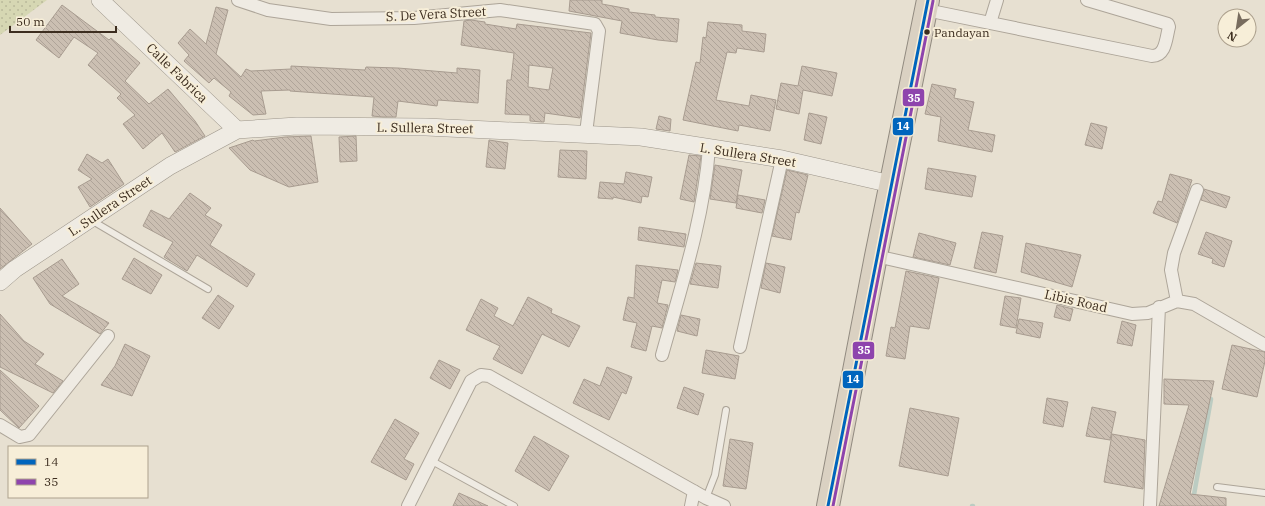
<svg xmlns="http://www.w3.org/2000/svg" width="1265" height="506" viewBox="0 0 1265 506" font-family="'IBM Plex Serif',serif">
<style>
.grass{fill:url(#grass-dots)}
.lines{fill:none;stroke-linecap:round;stroke-linejoin:round}
.stream{stroke:#bcccc2;stroke-width:4.5}
.building{fill:url(#building-back-hatch);stroke:#a89c90;fill-rule:evenodd}
.lane-casing{stroke:#ada599;stroke-width:8}
.street-casing{stroke:#ada599;stroke-width:14}
.secondary-casing{stroke:#9c958a;stroke-width:18}
.highway-casing{stroke:#928b80;stroke-width:24}
.lane{stroke:#efebe3;stroke-width:6}
.street{stroke:#efebe3;stroke-width:12}
.secondary{stroke:#efebe3;stroke-width:17}
.highway{stroke:#dad1c2;stroke-width:22}
.bus-1-casing{stroke:#f7eed8;stroke-width:6}
.bus-2-casing{stroke:#f7eed8;stroke-width:6}
.bus-1{stroke:#0065bd;stroke-width:3}
.bus-2{stroke:#8e44ad;stroke-width:3}
.bus-dot{fill:#3d2e20;stroke:#f7eed8;stroke-width:1.5}
.labels{text-anchor:middle;dominant-baseline:central;stroke-width:4;stroke-linejoin:round;paint-order:stroke}
.bus-label{font-size:12px;fill:#3d2e20;stroke:#f7eed8;text-anchor:start}
.street-label{font-size:13px;fill:#3d2e20;stroke:#f7eed8}
.line-badge{stroke:#f7eed8;stroke-width:1.5}
.badge-label{font-size:11px;text-anchor:middle;font-weight:bold;fill:#fff}
</style>
<defs>
<pattern id="grass-dots" width="8" height="8" patternUnits="userSpaceOnUse"><rect width="8" height="8" fill="#d6d7b3"/><path d="M2 2h.1M6 6h.1" fill="none" stroke="#b9b99a" stroke-width="1.8" stroke-linecap="round"/></pattern>
<pattern id="building-back-hatch" width="6" height="6" patternUnits="userSpaceOnUse"><rect width="6" height="6" fill="#cbbfb2"/><path d="M-1 5l2 2M0 0l6 6M5-1l2 2" fill="none" stroke="#afa499"/></pattern>
</defs>
<rect width="100%" height="100%" fill="#e7e0d1"/>
<path class="grass" d="M0,0H47L0,35Z"/>
<g class="lines">
<path class="stream" d="M972,506H973
M1192,506L1211,399"/>
</g>
<path class="building" d="M570,0H602V4L629,9V12L655,15V17L679,19L677,42L658,40L620,33L622,21L569,11Z
M62,5L109,40L111,38L140,63L125,81L149,104L168,89L195,121L205,136L175,152L162,133L143,149L123,124L135,115L117,98L121,94L88,65L98,53L74,37L59,58L36,40Z
M216,7L228,10L216,54L241,77L246,69L251,71L291,69V66L365,70L366,67L398,68L457,73V68L480,70L478,103L438,100L437,106L398,101L396,117H383L372,116L374,97L290,91V90L261,91L266,114L253,115L229,96L231,92L214,78L209,83L184,61L189,55L178,43L190,29L206,44Z
M471,20L485,22V24L516,29L517,24L591,33L580,118L545,113L544,122H542L530,121V115L505,114L507,80H511L514,53L461,45L464,21ZM529,65L553,68L549,90L528,87Z
M708,22L742,25V31L766,34L764,52L737,48L736,53L727,52L716,100L749,106L751,95L776,100L770,131L739,125L738,131L683,120L696,62L700,63L703,37L706,38Z
M802,66L837,73L832,96L803,90L799,114L776,109L781,83L798,86Z
M932,84L956,89L954,98L974,102L968,130L995,135L992,152L938,141L941,117L925,114Z
M809,113L827,117L821,144L804,140Z
M659,116L671,119L670,131L656,129Z
M1091,123L1107,127L1102,149L1085,145Z
M311,136L318,182L289,187L250,170L229,148L253,140L254,141L285,137Z
M356,136L357,161L340,162L339,137Z
M489,140L508,143L505,169L486,167Z
M560,150L587,151L586,179L558,177Z
M87,154L102,163L108,159L124,184L90,207L78,187L92,179L78,170Z
M689,155L701,156L694,202L680,199Z
M715,165L742,170L736,203L710,199Z
M928,168L976,176L972,197L925,189Z
M787,170L808,175L799,213L796,212L791,240L772,236Z
M626,172L652,177L648,197L642,196L641,203L613,197V199L598,198L600,182L624,184Z
M1170,174L1192,180L1177,223L1153,213L1158,201L1162,202Z
M1204,189L1230,197L1226,208L1201,200Z
M190,193L211,208L205,215L222,225L210,245L255,274L247,287L197,255L187,271L164,257L173,242L143,226L151,210L169,219Z
M738,195L765,200L762,213L736,208Z
M0,208L32,244L0,269Z
M639,227L686,234L684,247L638,240Z
M982,232L1003,236L996,273L974,268Z
M1206,232L1232,241L1224,267L1212,263L1213,259L1198,254Z
M919,233L956,243L950,265L913,257Z
M1026,243L1081,255L1072,287L1021,272Z
M134,258L162,275L151,294L122,279Z
M62,259L79,284L62,296L109,323L100,334L50,304L33,278Z
M696,263L721,266L718,288L690,284Z
M766,263L785,267L780,293L761,288Z
M636,265L678,270L675,282L662,280L657,303L668,305L662,328L652,326L646,351L631,347L637,323L623,320L628,297L634,298Z
M906,271L939,278L929,329L910,326L905,359L886,356L891,327L895,328Z
M218,295L234,306L219,329L202,318Z
M1005,296L1021,298L1016,328L1000,325Z
M528,297L552,309L551,313L580,326L569,347L542,334L522,374L493,359L500,346L466,330L481,299L498,308L494,316L513,326Z
M1057,305L1073,309L1070,321L1054,317Z
M0,314L24,341L44,354L35,364L63,381L53,393L0,367Z
M681,315L700,319L697,336L677,331Z
M1019,319L1043,323L1040,338L1016,333Z
M1122,321L1136,325L1132,346L1117,343Z
M125,344L150,356L132,396L101,385L115,366Z
M1232,345L1265,352V361L1257,397L1222,389Z
M706,350L739,356L735,379L702,373Z
M439,360L460,370L450,389L430,378Z
M607,367L632,377L626,394L622,392L609,420L573,403L584,379L600,386Z
M0,370L39,406L19,428L0,410Z
M1164,379L1214,381L1190,494L1226,498V506H1159L1189,405L1164,404Z
M684,387L704,394L698,415L677,408Z
M1047,398L1068,402L1063,427L1043,423Z
M1092,407L1116,412L1110,440L1086,436Z
M910,408L959,418L948,476L899,466Z
M395,419L419,433L404,459L414,464L406,480L371,462Z
M1112,434L1145,440L1143,489L1104,482Z
M534,436L569,456L549,491L515,471Z
M730,439L753,443L746,489L723,486Z
M459,493L488,506H453Z"/>
<g class="lines">
<defs>
<path id="lane" d="M91,220L208,289
M432,461L514,506
M1217,487L1265,493
M706,498L715,475L726,410"/>
<path id="street" d="M238,0L268,10L331,19L414,18L500,10L595,24L599,31L586,133
M926,10L1152,56C1166,56 1166,38 1169,27L1168,24L1087,0
M990,23L997,0
M876,256L1132,314L1148,313L1177,301L1194,304L1265,345
M1177,301L1171,270L1174,253L1197,190
M740,347L782,159
M662,355C681,287 704,218 709,148
M0,425L20,437L29,435L108,336
M408,506L471,381L481,375L489,376L706,498L724,506
M691,506L694,491
M1150,506L1159,307"/>
<path id="secondary" d="M100,0L237,130
M0,282L15,269L170,166L237,130L297,126L426,127L641,137L782,159L891,184"/>
<path id="highway" d="M828,506L876,256L928,0"/>
</defs>
<use href="#lane" class="lane-casing"/>
<use href="#street" class="street-casing"/>
<use href="#secondary" class="secondary-casing"/>
<use href="#highway" class="highway-casing"/>
<use href="#lane" class="lane"/>
<use href="#street" class="street"/>
<use href="#secondary" class="secondary"/>
<use href="#highway" class="highway"/>
<defs>
<path id="bus-1" d="M828,506L928,0"/>
<path id="bus-2" d="M833,506L933,1"/>
</defs>
<use href="#bus-1" class="bus-1-casing"/>
<use href="#bus-2" class="bus-2-casing"/>
<use href="#bus-1" class="bus-1"/>
<use href="#bus-2" class="bus-2"/>
</g>
<circle class="bus-dot" cx="927" cy="32" r="3.5"/>
<g class="labels">
<g class="bus-label">
<text x="934" y="32">Pandayan</text>
</g>
<g class="street-label">
<text transform="translate(436 14) rotate(-3)">S. De Vera Street</text>
<text transform="translate(177 73) rotate(44)">Calle Fabrica</text>
<text transform="translate(425 128) rotate(1)">L. Sullera Street</text>
<text transform="translate(748 155) rotate(9)">L. Sullera Street</text>
<text transform="translate(110 206) rotate(-34)">L. Sullera Street</text>
<text transform="translate(1076 301) rotate(13)">Libis Road</text>
</g>
</g>
<g class="line-badge">
<rect x="902" y="88" width="23" height="19" rx="4" fill="#8e44ad"/>
<rect x="892" y="117" width="22" height="19" rx="4" fill="#0065bd"/>
<rect x="852" y="341" width="23" height="19" rx="4" fill="#8e44ad"/>
<rect x="842" y="370" width="22" height="19" rx="4" fill="#0065bd"/>
</g>
<g class="badge-label">
<text x="914" y="102">35</text>
<text x="903" y="130">14</text>
<text x="864" y="354">35</text>
<text x="853" y="383">14</text>
</g>
<rect x="8" y="446" width="140" height="52" fill="#f7eed8" stroke="#ada18e"/>
<rect x="16" y="459" width="20" height="6" fill="#0065bd" stroke="#ada18e"/>
<text x="44" y="466" font-size="12" fill="#3d2e20">14</text>
<rect x="16" y="479" width="20" height="6" fill="#8e44ad" stroke="#ada18e"/>
<text x="44" y="486" font-size="12" fill="#3d2e20">35</text>
<g transform="translate(1237 28) rotate(210)"><circle r="19" fill="#f7eed8" stroke="#ada18e"/>
<path d="M0-3L7 15L0 10L-7 15Z" fill="#786c5e"/>
<text y="-6" font-size="11" font-weight="bold" text-anchor="middle" fill="#3d2e20">N</text>
</g>
<path d="M10 26v6h106v-6" fill="none" stroke="#3d2e20" stroke-width="2"/>
<text x="16" y="26" font-size="12" fill="#3d2e20" stroke="#f7eed8" stroke-width="3" paint-order="stroke">50 m</text>
</svg>
